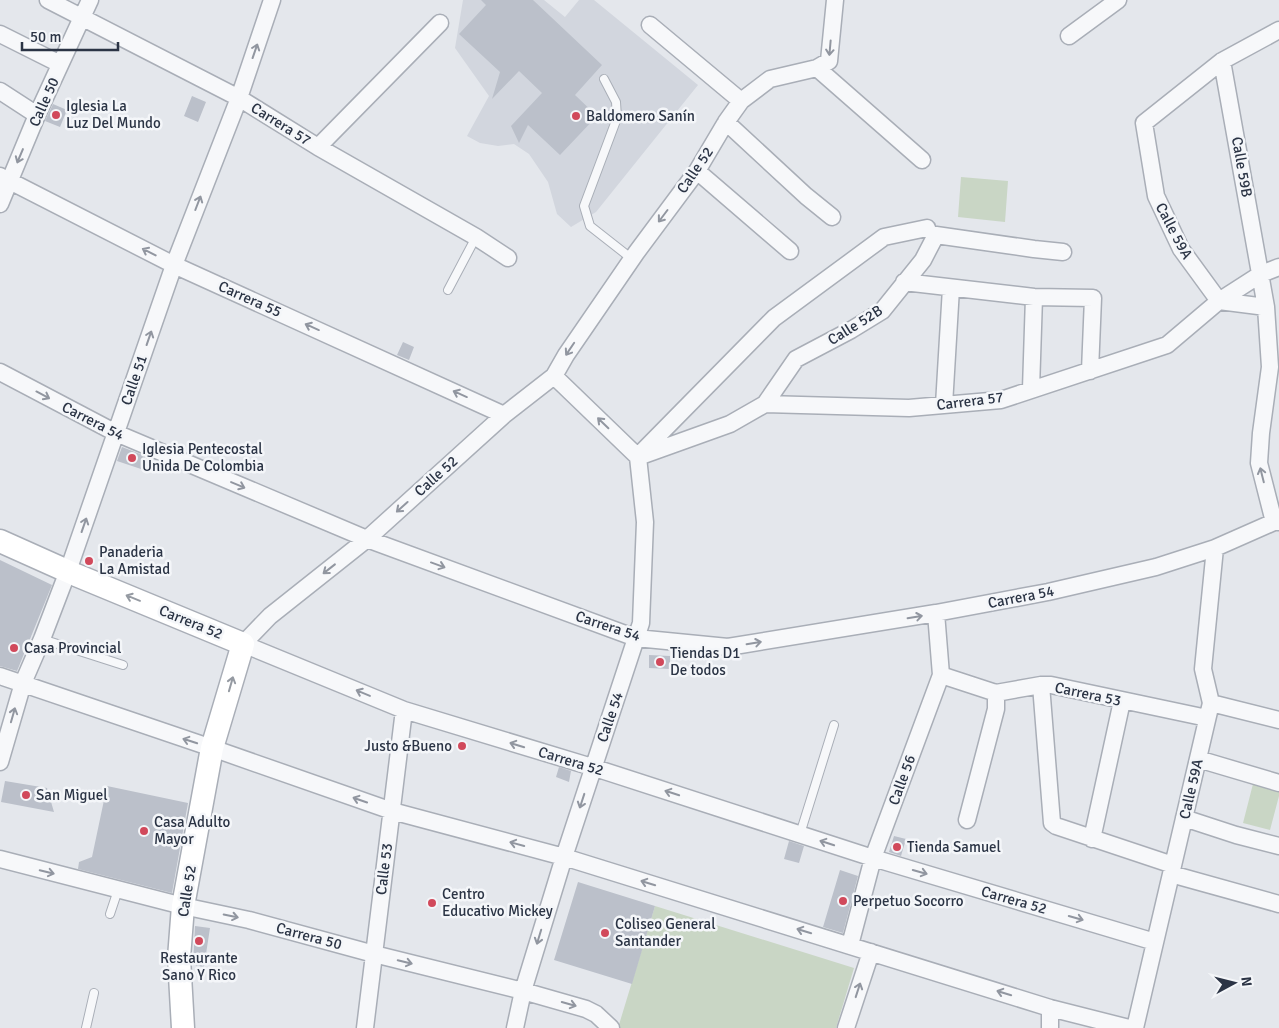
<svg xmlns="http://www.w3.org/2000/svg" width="1279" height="1028" viewBox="0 0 1279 1028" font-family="Signika,sans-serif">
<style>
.built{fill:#d2d6de}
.green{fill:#c9d6c5}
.building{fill:#bbc0ca}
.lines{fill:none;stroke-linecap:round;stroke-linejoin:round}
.lane-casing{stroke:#a9aeb7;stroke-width:10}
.street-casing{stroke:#a9aeb7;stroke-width:19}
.secondary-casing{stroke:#a9aeb7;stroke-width:25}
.lane{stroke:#f7f8fa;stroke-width:8}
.street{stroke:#f7f8fa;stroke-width:16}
.secondary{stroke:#fff;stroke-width:22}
.oneway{stroke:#9196a0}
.oneway2{stroke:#959aa2}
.poi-dot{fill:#d1495b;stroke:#f4f6f9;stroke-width:2}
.labels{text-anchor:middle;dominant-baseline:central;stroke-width:5;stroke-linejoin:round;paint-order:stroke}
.street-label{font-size:15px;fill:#2b3445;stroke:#f4f6f9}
.poi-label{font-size:15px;fill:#2b3445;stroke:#f4f6f9;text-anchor:start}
</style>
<rect width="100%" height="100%" fill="#e4e7ec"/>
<path class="built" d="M463,0H544L565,17L579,0H594L698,85L596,212L571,227L557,214L548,182L529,154L514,144L498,146L480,143L467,136L489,96L455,48Z"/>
<path class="green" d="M961,177L1008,181L1005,222L958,217Z
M1254,780L1279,787V796L1270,830L1243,823Z
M655,906L854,968L836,1028H618Z"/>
<path class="building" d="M481,0H533L602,65L575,95L597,116L560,155L528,125L519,143L511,126L542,93L519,71L492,99L500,72L459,34L486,5Z
M192,96L206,102L198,122L184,116Z
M53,104L67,110L60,127L45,121Z
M403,342L414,347L409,360L397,355Z
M122,447L148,457L144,470L117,461Z
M0,560L52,585L17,671L0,666Z
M649,655L670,656V669L649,668Z
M559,767L571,771L569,782L556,777Z
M5,781L47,788L54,812L1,802Z
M107,786L188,803L172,893L78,869L79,862L92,857Z
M894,836L906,839L901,856L889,852Z
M789,841L804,846L799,863L784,859Z
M840,870L858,876L843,933L823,927Z
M578,882L655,906L632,984L554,960Z
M195,926L210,928L204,967L193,965Z"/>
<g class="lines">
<defs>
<path id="lane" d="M604,79L616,102L617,118L584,206L590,226L632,259
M448,290L476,237
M42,639L123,665
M800,834L834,725
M110,914L118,890
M86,1028L94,993"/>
<path id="street" d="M48,0L239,98L318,147L476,237L508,258
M835,0L829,61L817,68L770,79L741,101L726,122L697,171L636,253L566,355L554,376L504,415L367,539L270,616L243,644L404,710L592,767L873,858L1155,942
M650,25L741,101
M0,34L60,64
M1069,36L1118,0
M1222,61L1266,307L1270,367L1261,433L1259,463L1274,522
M817,68L922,160
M0,91L37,115
M726,122L806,196L832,217
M318,147L440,23
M697,171L790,251
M0,176L174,265L504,415
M0,204L37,115L90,0
M904,282L1034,297L1093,298L1090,371
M1266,307L1219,301L1181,249L1156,196L1144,123L1222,61L1279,30
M0,372L116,433L367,539L636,638L728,647L936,613L1048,592L1156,567L1215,548L1274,522H1279
M554,376L638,457
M1031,389L1034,297
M765,404L796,359L851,330L882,311L923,260L936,235L1034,249L1063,252
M944,405L951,288
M641,453L774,318L884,237L927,228
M638,457L730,424L765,404L909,408L1001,400L1167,345L1219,301L1261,274L1279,267
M941,675L996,693L1041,685H1051L1207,718
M0,676L212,748L392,811L564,857L1050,1008L1129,1028
M1041,685L1052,823L1056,826L1173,865
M1211,703L1279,720
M1198,759L1279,783
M0,762L23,683L42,639L68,571L174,265L239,98L272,0
M1184,818L1236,835L1279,846
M967,820L996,709V693
M1092,839L1122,701
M0,859L183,906L249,920L374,954L523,991L586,1009L596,1014L611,1028
M1171,874L1279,904
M850,945L873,858L941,675L936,613
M365,1028L404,710
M515,1028L523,991L564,857L641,623L645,522L638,457
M846,1028L871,952
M1050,1028V1008
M1135,1028L1211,703L1203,669L1215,548"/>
<path id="secondary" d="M0,541L76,575L243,644L212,748L183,906L179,958L183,1028"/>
</defs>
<use href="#lane" class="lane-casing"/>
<use href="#street" class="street-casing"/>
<use href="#secondary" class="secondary-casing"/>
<use href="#lane" class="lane"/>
<use href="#street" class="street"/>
<use href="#secondary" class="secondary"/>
</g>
<defs><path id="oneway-shaft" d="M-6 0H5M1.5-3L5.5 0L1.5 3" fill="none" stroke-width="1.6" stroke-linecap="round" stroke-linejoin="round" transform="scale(1.25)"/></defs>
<g class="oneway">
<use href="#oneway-shaft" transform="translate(830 48) rotate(95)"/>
<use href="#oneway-shaft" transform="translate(255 51) rotate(-71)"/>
<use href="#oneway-shaft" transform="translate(20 156) rotate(113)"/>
<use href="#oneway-shaft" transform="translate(198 203) rotate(-69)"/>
<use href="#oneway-shaft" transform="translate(663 216) rotate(127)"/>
<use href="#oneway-shaft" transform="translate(149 252) rotate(-153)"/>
<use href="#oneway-shaft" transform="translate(312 327) rotate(-156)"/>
<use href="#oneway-shaft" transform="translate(149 338) rotate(-71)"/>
<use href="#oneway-shaft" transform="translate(570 349) rotate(124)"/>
<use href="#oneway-shaft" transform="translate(460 394) rotate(-156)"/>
<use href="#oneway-shaft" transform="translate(43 395) rotate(28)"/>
<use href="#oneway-shaft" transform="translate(603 423) rotate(-136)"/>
<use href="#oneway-shaft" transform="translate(1262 475) rotate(-104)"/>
<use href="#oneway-shaft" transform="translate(238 485) rotate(23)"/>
<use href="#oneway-shaft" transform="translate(402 507) rotate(138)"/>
<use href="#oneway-shaft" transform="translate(84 525) rotate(-71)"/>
<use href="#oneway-shaft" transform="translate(438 565) rotate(20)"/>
<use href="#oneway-shaft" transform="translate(329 569) rotate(142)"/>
<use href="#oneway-shaft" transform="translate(915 617) rotate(-9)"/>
<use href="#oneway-shaft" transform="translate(754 643) rotate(-9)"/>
<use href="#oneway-shaft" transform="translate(363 693) rotate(-157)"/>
<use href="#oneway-shaft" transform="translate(13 715) rotate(-74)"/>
<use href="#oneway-shaft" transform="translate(190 741) rotate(-162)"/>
<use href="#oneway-shaft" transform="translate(517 745) rotate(-163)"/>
<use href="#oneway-shaft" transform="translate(672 793) rotate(-162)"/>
<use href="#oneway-shaft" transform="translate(360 800) rotate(-161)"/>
<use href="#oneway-shaft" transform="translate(582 801) rotate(108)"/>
<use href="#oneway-shaft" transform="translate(827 843) rotate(-162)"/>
<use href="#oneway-shaft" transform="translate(517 844) rotate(-165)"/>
<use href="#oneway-shaft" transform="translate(47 872) rotate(14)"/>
<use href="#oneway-shaft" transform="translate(920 872) rotate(16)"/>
<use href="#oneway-shaft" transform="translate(648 883) rotate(-163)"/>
<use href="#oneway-shaft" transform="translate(231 916) rotate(12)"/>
<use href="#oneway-shaft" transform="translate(1076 918) rotate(16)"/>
<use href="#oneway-shaft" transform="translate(804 931) rotate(-163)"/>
<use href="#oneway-shaft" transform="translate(539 937) rotate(107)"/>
<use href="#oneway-shaft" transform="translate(405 962) rotate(14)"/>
<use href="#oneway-shaft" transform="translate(858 990) rotate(-72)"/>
<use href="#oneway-shaft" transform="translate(1004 993) rotate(-163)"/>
<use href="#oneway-shaft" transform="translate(569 1004) rotate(16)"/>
</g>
<g class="oneway2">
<use href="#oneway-shaft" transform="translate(133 598) rotate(-158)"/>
<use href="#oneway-shaft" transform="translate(231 684) rotate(-74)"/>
</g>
<g class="poi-dot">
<circle cx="56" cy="115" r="5"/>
<circle cx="576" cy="116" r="5"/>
<circle cx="132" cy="458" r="5"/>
<circle cx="89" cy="561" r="5"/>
<circle cx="14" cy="648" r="5"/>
<circle cx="660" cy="662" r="5"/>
<circle cx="462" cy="746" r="5"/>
<circle cx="26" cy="795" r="5"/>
<circle cx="144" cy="831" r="5"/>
<circle cx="897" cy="847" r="5"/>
<circle cx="843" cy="901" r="5"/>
<circle cx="432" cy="903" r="5"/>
<circle cx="605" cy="933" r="5"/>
<circle cx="199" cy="941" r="5"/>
</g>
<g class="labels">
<g class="street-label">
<text transform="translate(44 102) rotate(-66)">Calle 50</text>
<text transform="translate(281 124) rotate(32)">Carrera 57</text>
<text transform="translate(1242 167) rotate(80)">Calle 59B</text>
<text transform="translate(695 170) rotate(-56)">Calle 52</text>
<text transform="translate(1174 231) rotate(62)">Calle 59A</text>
<text transform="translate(250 299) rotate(24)">Carrera 55</text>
<text transform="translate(855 325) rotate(-32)">Calle 52B</text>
<text transform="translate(134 380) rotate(-71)">Calle 51</text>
<text transform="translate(970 401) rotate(-7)">Carrera 57</text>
<text transform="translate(93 421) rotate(27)">Carrera 54</text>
<text transform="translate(436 476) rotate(-42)">Calle 52</text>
<text transform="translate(1021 597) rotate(-11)">Carrera 54</text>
<text transform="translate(191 622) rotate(22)">Carrera 52</text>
<text transform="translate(608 626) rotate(18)">Carrera 54</text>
<text transform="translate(1088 694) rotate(12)">Carrera 53</text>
<text transform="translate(610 717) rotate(-71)">Calle 54</text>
<text transform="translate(571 761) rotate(17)">Carrera 52</text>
<text transform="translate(902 780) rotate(-70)">Calle 56</text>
<text transform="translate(1191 789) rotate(-77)">Calle 59A</text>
<text transform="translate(384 869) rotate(-83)">Calle 53</text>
<text transform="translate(187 891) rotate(-81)">Calle 52</text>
<text transform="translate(1014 900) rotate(16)">Carrera 52</text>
<text transform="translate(309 936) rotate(15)">Carrera 50</text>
</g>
<g class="poi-label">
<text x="66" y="106">Iglesia La<tspan x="66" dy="17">Luz Del Mundo</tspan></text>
<text x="586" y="116">Baldomero Sanín</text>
<text x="142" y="449">Iglesia Pentecostal<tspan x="142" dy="17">Unida De Colombia</tspan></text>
<text x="99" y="552">Panaderia<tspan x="99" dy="17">La Amistad</tspan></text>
<text x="24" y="648">Casa Provincial</text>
<text x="670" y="653">Tiendas D1<tspan x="670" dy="17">De todos</tspan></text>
<text x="452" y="746" text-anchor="end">Justo &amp;Bueno</text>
<text x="36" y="795">San Miguel</text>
<text x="154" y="822">Casa Adulto<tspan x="154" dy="17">Mayor</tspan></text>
<text x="907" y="847">Tienda Samuel</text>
<text x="442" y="894">Centro<tspan x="442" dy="17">Educativo Mickey</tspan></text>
<text x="853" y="901">Perpetuo Socorro</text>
<text x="615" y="924">Coliseo General<tspan x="615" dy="17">Santander</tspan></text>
<text x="199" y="958" text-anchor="middle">Restaurante<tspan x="199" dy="17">Sano Y Rico</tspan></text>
</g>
</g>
<g transform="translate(1234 983) rotate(83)" stroke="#f4f6f9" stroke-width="4" paint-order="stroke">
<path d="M0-4L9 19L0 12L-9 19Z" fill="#2b3445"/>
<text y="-8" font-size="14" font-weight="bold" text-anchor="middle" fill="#2b3445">N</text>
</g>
<path d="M22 42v8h96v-8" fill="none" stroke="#2b3445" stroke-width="2.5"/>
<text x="30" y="42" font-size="15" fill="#2b3445" stroke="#f4f6f9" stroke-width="4" paint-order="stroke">50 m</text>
</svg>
